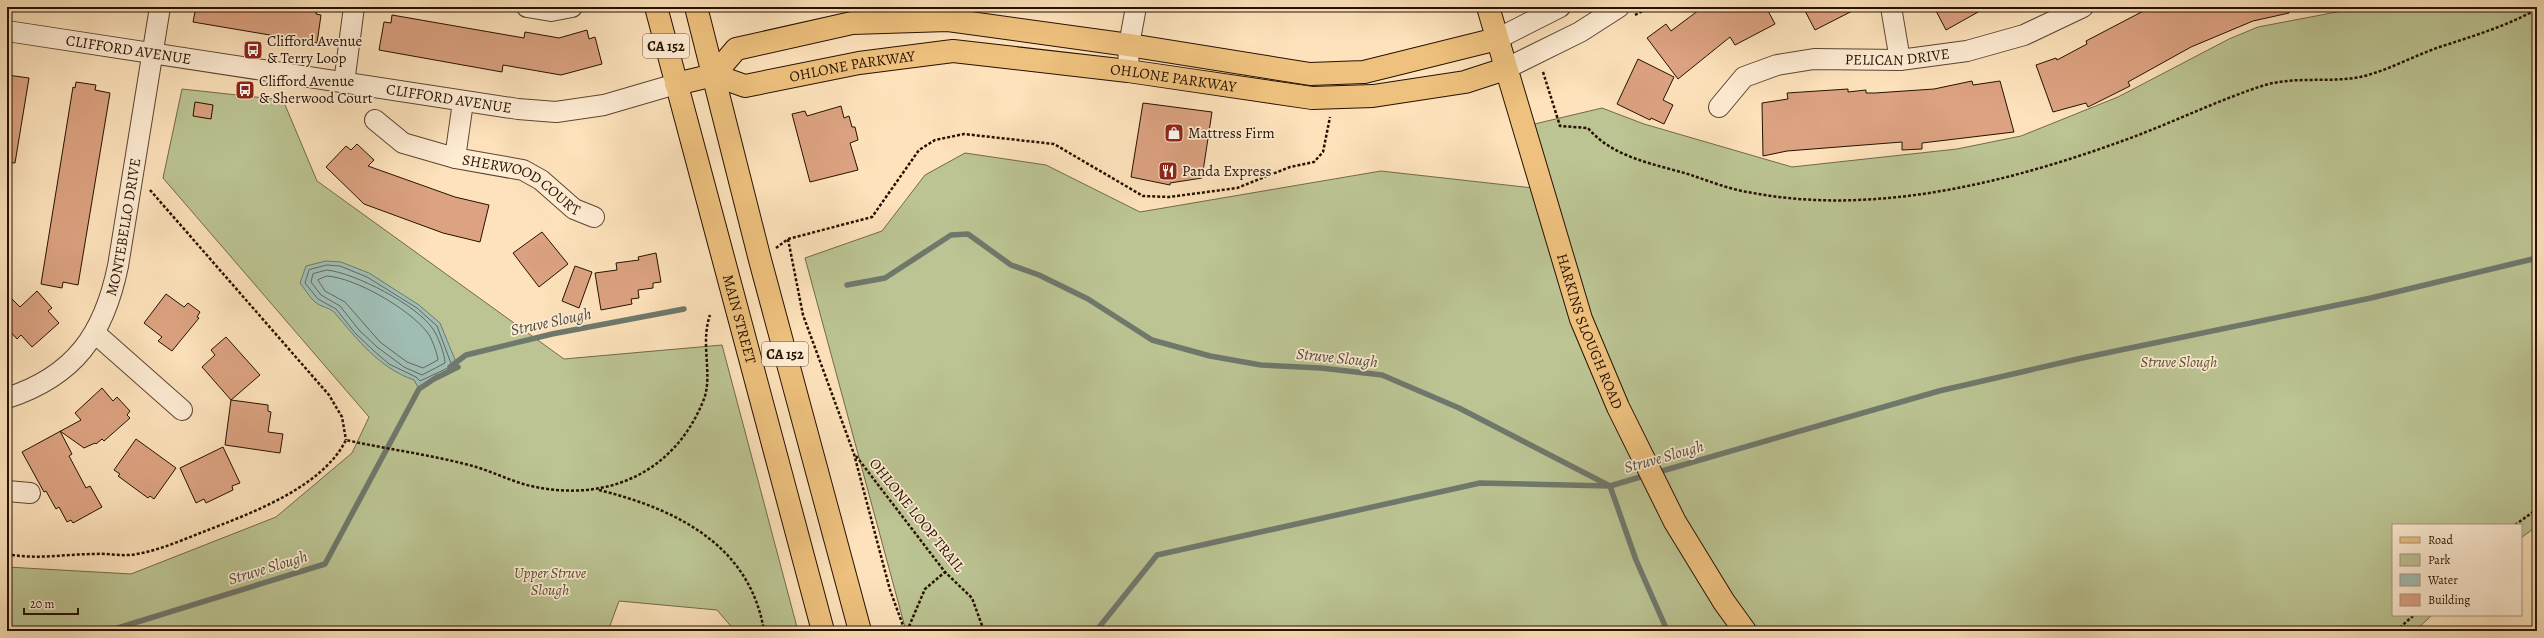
<svg xmlns="http://www.w3.org/2000/svg" width="2544" height="638" viewBox="0 0 2544 638" font-family="Alegreya,serif">
<style>
.green{fill:#bcc493;stroke:#716a4a}
.water{fill:#a0bdb4;stroke:#6f786c}
.lines{fill:none;stroke-linecap:round;stroke-linejoin:round}
.shore{stroke:#63675a;stroke-width:1}
.stream{stroke:#6f786c;stroke-width:5.5}
.building{fill:#dca281;stroke:#261101}
.minor-casing{stroke:#5c4530;stroke-width:22}
.major-casing{stroke:#261101;stroke-width:24}
.path{stroke:#261101;stroke-width:2.5;stroke-dasharray:3 2;stroke-linecap:butt}
.minor{stroke:#feecd3;stroke-width:20}
.major{stroke:#eec17e;stroke-width:22}
.labels{text-anchor:middle;dominant-baseline:central;stroke-width:3.5;stroke-linejoin:round;paint-order:stroke}
.shield{fill:#feecd3;stroke:#675340;stroke-width:1}
.shield-label{font-size:14px;font-weight:bold;fill:#261101}
.poi-label{font-size:15px;fill:#261101;stroke:#feecd3;text-anchor:start}
.street-label{font-size:15px;fill:#261101;stroke:#feecd3}
.park-label{font-size:15px;font-style:italic;fill:#5a5034;stroke:#feecd3}
.water-label{font-size:16px;font-style:italic;fill:#514d40;stroke:#feecd3}
</style>
<rect width="100%" height="100%" fill="#fde2bb"/>
<filter id="stains"><feTurbulence type="fractalNoise" baseFrequency=".005" numOctaves="4"/><feColorMatrix values="0 0 0 0 .2 0 0 0 0 .09 0 0 0 0 .02 0 0 0 .5 -.17"/></filter>
<radialGradient id="worn" r=".72"><stop offset=".6" stop-color="#630" stop-opacity="0"/><stop offset="1" stop-color="#630" stop-opacity=".3"/></radialGradient>
<path class="green" d="M2363,7H2537V526L2521,538V525H2393V615H2432L2415,631H906L805,258L882,231L925,175L965,153L1046,165L1140,212L1381,171L1551,190L1526,126L1602,108L1644,124L1792,167L1957,149L2021,136L2118,97L2229,39L2258,27Z
M182,89L283,100L317,181L564,359L722,345L798,631H735L717,610L619,601L608,631H7V567L131,574L276,517L352,453L369,417L163,178Z"/>
<path class="water" d="M326,261L341,262L369,273L419,305L440,323L458,367L418,387L414,380C379,368 357,339 334,312C329,307 320,307 315,302C309,297 305,289 300,283L306,266Z"/>
<g class="lines">
<path class="shore" d="M327,265L340,266L367,277L417,308L437,326L452,366L420,381L416,377L389,364L374,351L355,333L336,309L318,299L305,283L309,270Z
M327,270C355,273 417,305 433,329C438,336 445,355 445,363L422,375L404,367L377,347L359,330L340,306L321,295L311,282L313,274Z
M327,276C356,278 409,309 427,332C432,338 437,353 438,360L423,368L407,362L380,342L345,302L325,291L318,280Z"/>
<path class="stream" d="M847,285L885,278L951,235L968,234L1011,265L1039,275L1088,299L1152,340L1210,356L1261,365L1321,368L1382,375L1459,408L1610,486L1647,475
M450,367L466,355L552,334L684,309
M436,378L458,367
M1655,473L1939,391L2082,358L2371,298L2537,258
M108,631L325,564L419,389L437,377
M1096,631L1157,555L1480,483L1610,486L1636,560L1666,628L1665,631"/>
</g>
<path class="building" d="M196,7H317L316,14L321,15L317,43L193,22Z
M1703,7H1766L1775,24L1735,45L1730,37L1678,79L1647,38L1666,24L1671,31Z
M1803,7H1860L1815,30Z
M1934,7H1987L1946,30Z
M2151,7H2288L2289,13L2253,21L2191,47L2128,82L2130,86L2088,107L2086,103L2053,112L2036,65L2056,58L2057,60L2087,44L2086,41Z
M392,15L524,38L525,32L559,38L587,30L589,39L595,37L602,64L561,75L503,65L502,72L379,50L384,22L391,23Z
M1638,59L1674,77L1663,100L1673,105L1664,124L1651,118L1650,120L1617,104Z
M7,75L29,78L15,163L7,162Z
M1972,81L1973,85L2000,81L2014,132L1922,143V149L1902,150V142L1787,151L1763,156L1762,103L1788,99L1787,93L1848,89V92L1866,90V93H1875L1934,89Z
M76,82L96,85L95,90L110,93L78,285L63,282L62,288L41,284L73,87L75,88Z
M195,102L213,105L211,119L193,116Z
M1143,103L1212,112L1202,178L1170,183V185L1131,177Z
M841,106L844,118L849,116L852,127H855L858,140L850,143L858,170L810,182L792,114L805,111L807,116Z
M357,144L374,160L368,166L455,197L489,205L480,242L443,233L364,204L326,167L346,146L351,150Z
M542,232L568,264L539,287L513,253Z
M656,253L661,282L653,283V288L638,290L639,298L631,299L632,304L601,310L595,273L617,270L616,263L639,260L638,257Z
M575,266L592,272L579,308L562,301Z
M37,291L52,308L48,311L59,323L32,347L21,335L17,339L7,328V294L20,307Z
M166,294L184,307L188,303L200,312L197,317L199,318L172,351L158,341L162,337L144,323Z
M226,337L260,375L231,400L202,367L215,355L211,350Z
M102,388L113,401L117,397L130,411L127,415L130,418L104,441L102,439L96,444L95,443L84,448L60,431L72,454L69,456L86,488L90,486L102,507L73,523L71,520L67,522L59,507L56,509L46,491L44,492L22,452L81,420L75,413Z
M231,400L268,405V411L271,412L268,432L283,434L280,453L225,445Z
M136,439L176,468L154,499L150,496L148,498L118,476L120,474L114,470Z
M223,447L240,483L232,486L233,490L206,503L204,499L196,503L180,468Z"/>
<g class="lines">
<defs>
<g id="minor">
<path d="M527,7L551,11L572,7"/>
<path d="M1891,7L1900,60"/>
<path id="s1" d="M7,31L518,109L556,112L604,105L676,84"/>
<path d="M1497,39L1560,7"/>
<path d="M1505,69L1580,32L1619,7"/>
<path d="M1128,71L1129,45L1136,7"/>
<path d="M344,83L354,7"/>
<path id="s2" d="M463,102L455,158L523,170L541,180L574,209L594,217"/>
<path id="s3" d="M1719,107L1744,77L1777,65L1814,59L1900,60L1967,51L2024,35L2083,7"/>
<path d="M375,120L403,143L455,158"/>
<path d="M96,334L182,410"/>
<path id="s4" d="M7,398C75,376 104,334 118,266L160,7"/>
<path d="M7,491L30,493"/>
</g>
<g id="major">
<path id="s5" d="M656,7L823,631"/>
<path d="M696,7L760,260L860,631"/>
<path id="s6" d="M1488,7L1581,319L1618,407L1675,522L1724,602L1745,631"/>
<path d="M714,75L736,49L852,23L948,20L1129,45L1310,74L1364,72L1497,39"/>
<path id="s7" d="M676,84L714,75L745,86L859,63L953,51L1128,71L1312,98L1373,96L1465,82L1505,69"/>
</g>
</defs>
<use href="#minor" class="minor-casing"/>
<use href="#major" class="major-casing"/>
<path class="path" d="M1635,15L1650,7
M1543,72L1560,126L1588,128C1613,158 1655,164 1691,175C1711,182 1732,190 1753,193C1876,216 2010,182 2125,140C2172,123 2218,100 2265,85C2296,76 2329,83 2360,77C2391,70 2418,53 2449,44C2479,34 2509,25 2537,9
M150,190L329,395L342,417L346,440
M788,239L803,315L854,454L890,590L905,631
M776,248L788,239L872,217L919,150L935,140L964,134L1054,144L1143,196L1169,197L1237,188L1290,167L1314,162L1323,152L1330,117
M856,456L945,572L972,598L984,631
M599,490C676,509 750,545 764,631
M2515,525L2537,509
M7,554C36,560 65,554 95,554C109,553 123,557 137,554C160,550 182,540 203,532C251,513 322,488 346,440C386,449 426,454 465,464C488,469 509,481 531,486C607,503 675,473 704,399C713,374 700,344 710,315
M907,631L925,589L945,572
M2396,631L2414,615"/>
<use href="#minor" class="minor"/>
<use href="#major" class="major"/>
</g>
<defs>
<symbol id="bus-square" viewBox="-11 -11 22 22"><rect x="-9" y="-9" width="18" height="18" rx="4" fill="#8f2418" stroke="#feecd3"/><path d="M-5-6H5V4H4V6H2V4H-2V6H-4V4H-5ZM-3.5-4V0h7V-4ZM-3.5 1.2v1.5H-2V1.2ZM2 1.2v1.5H3.5V1.2Z" fill="#fff"/></symbol>
<symbol id="shop-square" viewBox="-11 -11 22 22"><rect x="-9" y="-9" width="18" height="18" rx="4" fill="#8f2418" stroke="#feecd3"/><path d="M-5-2.5h2.3a2.7 3.5 0 0 1 5.4 0H5L5.5 6h-11ZM-1.5-2.5h3a1.5 2.3 0 0 0-3 0Z" fill="#fff"/></symbol>
<symbol id="restaurant-square" viewBox="-11 -11 22 22"><rect x="-9" y="-9" width="18" height="18" rx="4" fill="#8f2418" stroke="#feecd3"/><path d="M-5-6h1v4h1v-4h1v4h1v-4h1v5L-1.5 .5V6h-2V.5L-5-1ZM5-6V6H3V1.5H1.5Q1.5-4 5-6Z" fill="#fff"/></symbol>
</defs>
<g fill-rule="evenodd">
<use href="#bus-square" x="242" y="39" width="22" height="22"/>
<use href="#bus-square" x="234" y="79" width="22" height="22"/>
<use href="#shop-square" x="1163" y="122" width="22" height="22"/>
<use href="#restaurant-square" x="1157" y="160" width="22" height="22"/>
</g>
<g class="labels">
<g class="shield">
<rect x="643" y="34" width="46" height="24" rx="3"/>
<rect x="762" y="342" width="46" height="24" rx="3"/>
</g>
<g class="shield-label">
<text x="666" y="46">CA 152</text>
<text x="785" y="354">CA 152</text>
</g>
<g class="poi-label">
<text x="267" y="41">Clifford Avenue<tspan x="267" dy="17">&amp; Terry Loop</tspan></text>
<text x="259" y="81">Clifford Avenue<tspan x="259" dy="17">&amp; Sherwood Court</tspan></text>
<text x="1188" y="133">Mattress Firm</text>
<text x="1182" y="171">Panda Express</text>
</g>
<g class="street-label">
<text stroke="none"><textPath href="#s1" startOffset="123">CLIFFORD AVENUE</textPath></text>
<text stroke="none"><textPath href="#s3" startOffset="195">PELICAN DRIVE</textPath></text>
<text stroke="none"><textPath href="#s7" startOffset="181">OHLONE PARKWAY</textPath></text>
<text stroke="none"><textPath href="#s7" startOffset="505">OHLONE PARKWAY</textPath></text>
<text stroke="none"><textPath href="#s1" startOffset="447">CLIFFORD AVENUE</textPath></text>
<text stroke="none"><textPath href="#s2" startOffset="130">SHERWOOD COURT</textPath></text>
<text stroke="none"><textPath href="#s4" startOffset="222">MONTEBELLO DRIVE</textPath></text>
<text stroke="none"><textPath href="#s5" startOffset="323">MAIN STREET</textPath></text>
<text stroke="none"><textPath href="#s6" startOffset="340">HARKINS SLOUGH ROAD</textPath></text>
<text transform="translate(917 515) rotate(51)">OHLONE LOOP TRAIL</text>
</g>
<g class="park-label">
<text x="2179" y="362">Struve Slough</text>
<text x="550" y="573">Upper Struve<tspan x="550" dy="17">Slough</tspan></text>
</g>
<g class="water-label">
<text transform="translate(551 322) rotate(-12)">Struve Slough</text>
<text transform="translate(1337 358) rotate(6)">Struve Slough</text>
<text transform="translate(1664 457) rotate(-16)">Struve Slough</text>
<text transform="translate(268 568) rotate(-17)">Struve Slough</text>
</g>
</g>
<rect width="2544" height="638" fill="none" stroke="#fde2bb" stroke-width="24"/>
<rect x="8" y="8" width="2528" height="622" fill="none" stroke="#261101" stroke-width="2"/>
<rect x="12" y="12" width="2520" height="614" fill="none" stroke="#261101"/>
<rect x="2392" y="524" width="130" height="92" fill="#feecd3" stroke="#a8947f"/>
<rect x="2400" y="537" width="20" height="6" fill="#eec17e" stroke="#a8947f"/>
<text x="2428" y="544" font-size="12" fill="#261101">Road</text>
<rect x="2400" y="554" width="20" height="12" fill="#bcc493" stroke="#a8947f"/>
<text x="2428" y="564" font-size="12" fill="#261101">Park</text>
<rect x="2400" y="574" width="20" height="12" fill="#a0bdb4" stroke="#a8947f"/>
<text x="2428" y="584" font-size="12" fill="#261101">Water</text>
<rect x="2400" y="594" width="20" height="12" fill="#dca281" stroke="#a8947f"/>
<text x="2428" y="604" font-size="12" fill="#261101">Building</text>
<path d="M24 608v6h54v-6" fill="none" stroke="#261101" stroke-width="2"/>
<text x="30" y="608" font-size="12" fill="#261101" stroke="#feecd3" stroke-width="3" paint-order="stroke">20 m</text>
<rect width="100%" height="100%" filter="url(#stains)"/>
<rect width="100%" height="100%" fill="url(#worn)"/>
</svg>
